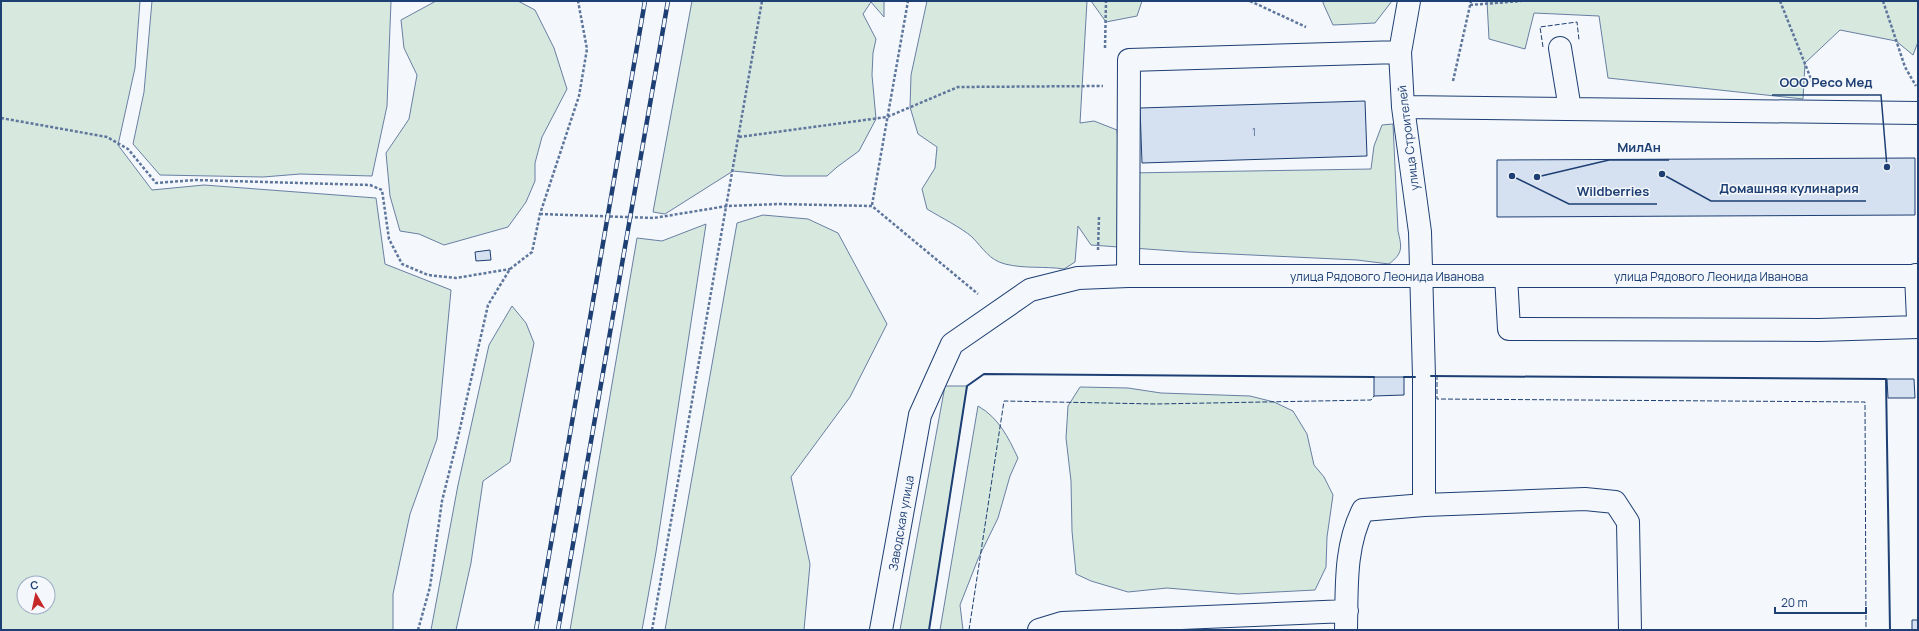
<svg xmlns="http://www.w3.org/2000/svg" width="1919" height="631" viewBox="0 0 1919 631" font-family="Manrope,sans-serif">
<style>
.green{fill:#d7e8df;stroke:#687fa3;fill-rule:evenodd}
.building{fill:#d5e0f0;stroke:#1d3f73}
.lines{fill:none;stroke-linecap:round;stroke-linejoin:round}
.minor-casing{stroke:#1d3f73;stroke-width:24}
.path{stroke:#5e769c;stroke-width:2.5;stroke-dasharray:3 2;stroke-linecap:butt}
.minor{stroke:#f4f7fb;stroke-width:22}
.rail-casing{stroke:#1d3f73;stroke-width:4.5}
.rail{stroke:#f4f7fb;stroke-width:3;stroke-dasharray:9;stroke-linecap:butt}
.fence{stroke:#1d3f73;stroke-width:1;stroke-dasharray:5 2;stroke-linecap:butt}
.wall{stroke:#1d3f73;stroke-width:2}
.labels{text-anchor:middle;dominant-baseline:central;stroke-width:3;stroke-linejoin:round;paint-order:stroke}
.number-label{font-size:10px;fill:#4b6792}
.street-label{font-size:12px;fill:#1d3f73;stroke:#f4f7fb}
.leader{fill:none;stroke:#1d3f73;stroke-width:1.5}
.callout-dot{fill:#1d3f73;stroke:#f4f7fb;stroke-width:1.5}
.callout-label{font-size:13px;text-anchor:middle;font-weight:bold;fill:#1d3f73;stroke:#f4f7fb;stroke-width:3;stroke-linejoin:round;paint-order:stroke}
</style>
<rect width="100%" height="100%" fill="#f4f7fb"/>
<path class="green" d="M1,1H140L135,68L118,145L152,190L204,185L376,198L385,264L451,290L437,439L410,514L393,594V630H1ZM24,583H48V607H24Z
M152,1H391L387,106L372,176L300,174L263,177L160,175L133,144L144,92Z
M436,1H518L535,10L554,48L567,89L542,137L535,163V181L526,202L508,227L444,245L419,234L400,231L390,196L386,153L409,119L417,75L404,48L401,20Z
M692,1H884V17L871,2L863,14L876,39L873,53L872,75L876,119L859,151L837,167L827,176H784L733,171L665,214L653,212Z
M927,1H1087L1080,123L1094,121L1117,130L1120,167L1129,173L1371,169L1374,146L1382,125L1393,124L1398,231C1402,248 1403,253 1389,264L1357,260L1188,252L1091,245L1078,226L1075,262L1064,269C1045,266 1025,269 1005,264C989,260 983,248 972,237C962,228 940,217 927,209L922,189L935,168L937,147L918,134L910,107L911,75Z
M1091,1H1142L1137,16L1106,22Z
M1324,1H1392L1375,23L1333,25L1323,3Z
M1487,1H1918V42L1913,55L1896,41L1840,30L1805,63L1803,99L1608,78L1599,16L1534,13L1525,49L1489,39Z
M763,215L808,219L838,233L887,324L850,397L791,477L810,564L804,630H665L737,223Z
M706,224L656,552L642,630H570L637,238L662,241Z
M512,306L526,323L534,343L510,462L483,481L471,563L456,630H431L458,485L489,345Z
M945,386H967L929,630H900Z
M1080,387L1128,388L1161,393L1250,396L1274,402L1293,411L1307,434L1314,465L1324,477L1333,495L1327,537L1326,567L1315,590L1238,594L1167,588L1128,592L1091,581L1076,574L1072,531L1071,481L1066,438L1068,406Z
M978,406C999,418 1008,437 1018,458L1010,476L998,518L978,559L960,605L963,630H940Z"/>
<path class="building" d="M1365,101L1367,156L1142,163L1140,108Z
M1915,158V215L1497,217V160Z
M490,250L491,260L476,261L475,252Z
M1374,377H1404V395L1374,396Z
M1887,379H1914L1915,398H1888Z
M1912,620H1918V630H1912Z"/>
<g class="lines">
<defs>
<path id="minor" d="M1560,48L1570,109
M1403,107L1918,113
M1916,275L1918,320
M1128,276L1129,60L1400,52
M1506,276L1509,329L1819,330L1918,327
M1424,505L1585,499L1615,502L1628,522L1630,630
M881,630L920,415L952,344L1030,290L1078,278L1128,276H1918
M1039,630L1062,623L1347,611
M1346,630C1347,590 1344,547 1363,510L1424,505V376L1420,232L1403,107L1400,52L1409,1"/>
</defs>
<use href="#minor" class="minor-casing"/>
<path class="path" d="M1250,1L1306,27
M1780,1L1813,84
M1883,1L1905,67L1916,86
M1470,5L1521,1
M1105,48L1106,1
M1453,81L1471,1
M1,118L107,137L128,149L156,183L195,180L370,185L382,190L389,239L402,264L428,275L456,278L510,269
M739,137L887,117L958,87L1103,86
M872,205L908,1
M540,214L654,218L727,206L780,204L872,206L978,294
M1098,250L1099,217
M418,630L430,587L442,501L458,437L488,305L510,269L532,252L540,214L579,96L587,49L578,1
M652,630L762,1"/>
<use href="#minor" class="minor"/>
<defs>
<path id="rail" d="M536,630L645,1
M558,630L668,1"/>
</defs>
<use href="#rail" class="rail-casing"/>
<use href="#rail" class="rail"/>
<path class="fence" d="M1543,47L1540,27L1577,22L1579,40
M1437,375V399L1865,402L1866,630
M969,630L1004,401L1156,404L1371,400L1374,396"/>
<path class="wall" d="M1431,376L1886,379L1890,630
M1404,377H1415
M929,630L967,386L984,374L1374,377"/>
</g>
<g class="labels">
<g class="number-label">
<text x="1254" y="132">1</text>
</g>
<g class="street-label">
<text transform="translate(1408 138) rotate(-97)">улица Строителей</text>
<text x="1387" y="276">улица Рядового Леонида Иванова</text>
<text x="1711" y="276">улица Рядового Леонида Иванова</text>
<text transform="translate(901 523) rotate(-80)">Заводская улица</text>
</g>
</g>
<path class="leader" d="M1887 167L1881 95H1772M1537 177L1609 160H1669M1662 174L1711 201H1866M1512 176L1569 204H1657"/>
<g class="callout-dot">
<circle cx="1887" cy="167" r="4"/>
<circle cx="1537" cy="177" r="4"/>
<circle cx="1662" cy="174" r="4"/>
<circle cx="1512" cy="176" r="4"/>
</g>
<g class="callout-label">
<text x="1826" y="87">ООО Ресо Мед</text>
<text x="1639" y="152">МилАн</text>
<text x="1789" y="193">Домашняя кулинария</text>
<text x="1613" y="196">Wildberries</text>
</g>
<rect width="1919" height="631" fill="none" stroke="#1d3f73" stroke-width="4"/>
<g transform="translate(36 595) rotate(351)"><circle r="19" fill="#f4f7fb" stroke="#9eadc5"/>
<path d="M0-3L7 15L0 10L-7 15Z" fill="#c62828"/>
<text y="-6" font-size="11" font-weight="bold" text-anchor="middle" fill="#1d3f73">С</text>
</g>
<path d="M1775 607v6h91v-6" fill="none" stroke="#1d3f73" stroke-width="2"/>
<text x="1781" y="607" font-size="12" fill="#1d3f73" stroke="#f4f7fb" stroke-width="3" paint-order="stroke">20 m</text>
</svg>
